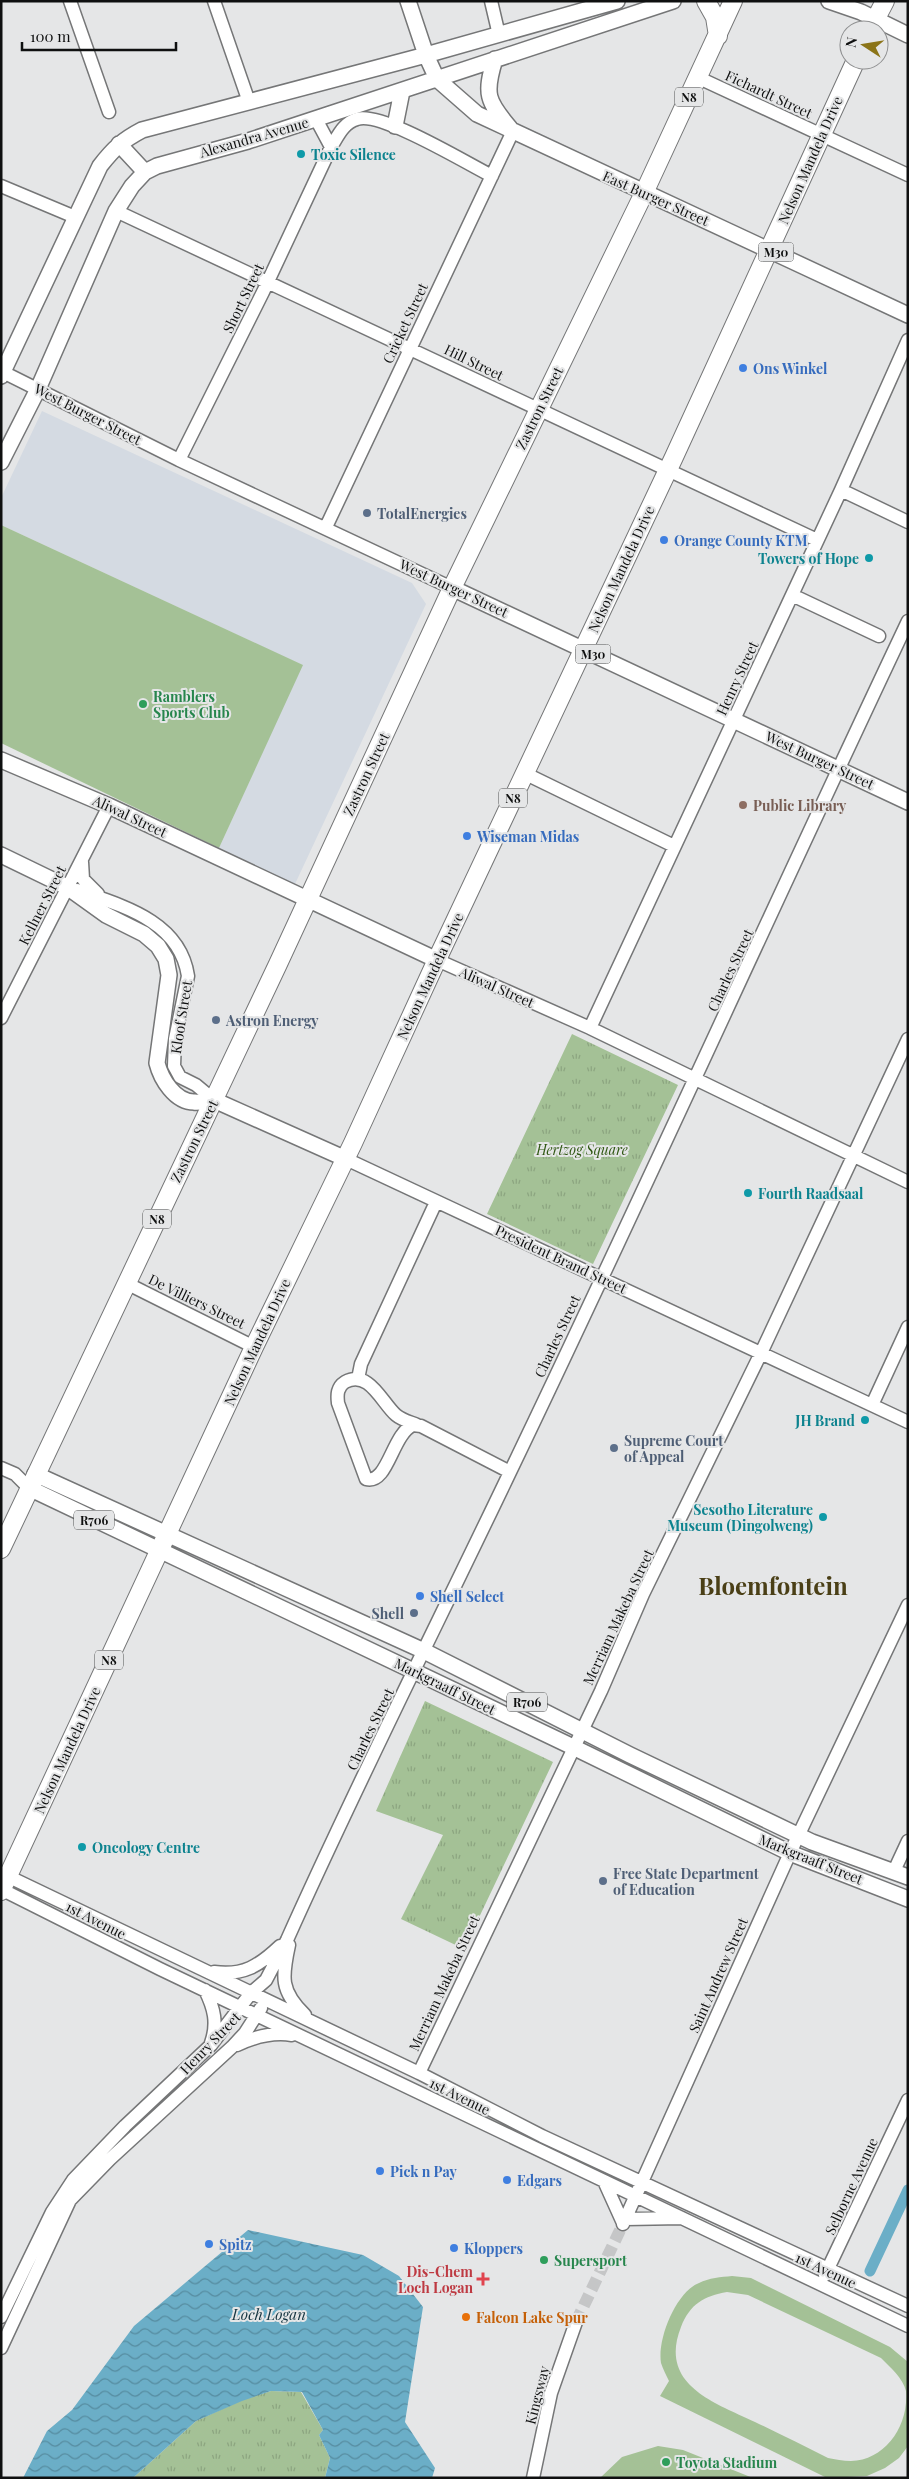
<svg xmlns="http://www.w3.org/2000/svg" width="909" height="2479" viewBox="0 0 909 2479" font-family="'Playfair Display',serif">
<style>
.built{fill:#d4dae2}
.grass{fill:url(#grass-tufts)}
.garden{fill:#a4c196;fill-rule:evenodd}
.water{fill:url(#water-waves)}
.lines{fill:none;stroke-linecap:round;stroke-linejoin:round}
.canal{stroke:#6baec7;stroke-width:11}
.minor-tunnel{stroke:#c5c6c7;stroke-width:12;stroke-dasharray:12 6;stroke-linecap:butt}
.minor-casing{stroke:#757677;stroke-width:15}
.major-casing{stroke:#757677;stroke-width:18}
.highway-casing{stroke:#757677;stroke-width:20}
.minor{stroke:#fff;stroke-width:12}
.major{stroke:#fff;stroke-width:15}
.highway{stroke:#fff;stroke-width:18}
.culture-dot{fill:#0f9aa8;stroke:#e5e6e7;stroke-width:2}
.shop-dot{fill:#3f7fe0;stroke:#e5e6e7;stroke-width:2}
.service-dot{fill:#5c6f8a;stroke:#e5e6e7;stroke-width:2}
.leisure-dot{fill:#2e9e5b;stroke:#e5e6e7;stroke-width:2}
.education-dot{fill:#8d6e63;stroke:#e5e6e7;stroke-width:2}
.health-dot{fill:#e0444e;stroke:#e5e6e7;stroke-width:2}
.food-dot{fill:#e8710a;stroke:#e5e6e7;stroke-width:2}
.labels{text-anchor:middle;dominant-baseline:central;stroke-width:4;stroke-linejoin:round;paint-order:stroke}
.shield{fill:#e5e6e7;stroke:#4f5050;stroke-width:1}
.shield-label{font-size:12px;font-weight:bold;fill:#0f1010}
.street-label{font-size:14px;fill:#0f1010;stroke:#e5e6e7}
.culture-label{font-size:14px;font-weight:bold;fill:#0d838f;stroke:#e5e6e7;text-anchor:start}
.shop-label{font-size:14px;font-weight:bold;fill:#366cbe;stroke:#e5e6e7;text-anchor:start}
.service-label{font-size:14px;font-weight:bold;fill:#4e5e75;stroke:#e5e6e7;text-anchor:start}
.leisure-label{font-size:14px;font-weight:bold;fill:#27864d;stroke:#e5e6e7;text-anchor:start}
.education-label{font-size:14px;font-weight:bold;fill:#785e54;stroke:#e5e6e7;text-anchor:start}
.park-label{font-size:14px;font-style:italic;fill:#305813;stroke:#e5e6e7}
.health-label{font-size:14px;font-weight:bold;fill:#be3a42;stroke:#e5e6e7;text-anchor:end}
.food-label{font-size:14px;font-weight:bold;fill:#c56008;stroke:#e5e6e7;text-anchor:start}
.water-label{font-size:15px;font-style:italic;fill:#143440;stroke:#e5e6e7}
.town-label{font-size:24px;font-weight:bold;fill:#4a3f16;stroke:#e5e6e7}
</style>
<defs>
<pattern id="grass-tufts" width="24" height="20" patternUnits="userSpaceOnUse" patternTransform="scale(1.25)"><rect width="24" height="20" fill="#a4c196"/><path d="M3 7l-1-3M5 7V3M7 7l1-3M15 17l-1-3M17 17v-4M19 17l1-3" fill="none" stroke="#8ca580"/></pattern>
<pattern id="water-waves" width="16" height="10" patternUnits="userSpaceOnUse" patternTransform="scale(1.25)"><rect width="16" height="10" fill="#6baec7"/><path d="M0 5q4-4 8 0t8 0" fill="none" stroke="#568ca0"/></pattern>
</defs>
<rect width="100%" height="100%" fill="#e5e6e7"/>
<path class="built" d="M42,411L412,583L426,604L295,884L219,848L302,665L1,525V498Z"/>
<path class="grass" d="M572,1034L678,1085L593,1264L487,1214Z
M425,1701L553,1762L464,1949L401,1919L443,1835L376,1811Z
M271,2391L301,2392L323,2430L319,2435L330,2458L325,2478H133L196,2421L242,2400Z"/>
<path class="garden" d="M1,525L303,665L219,848L1,743Z
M732,2276L751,2278L890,2347L908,2362V2446L899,2458L885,2468L867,2476L827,2478L660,2396L669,2381C666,2375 663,2369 661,2363C657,2339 676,2292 699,2283C709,2278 721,2277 732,2276ZM727,2292L748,2295L881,2358C890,2367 903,2378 906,2391C909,2426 885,2460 851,2461C843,2461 835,2459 828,2458C804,2446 780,2434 755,2422C715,2403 658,2385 681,2327C690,2304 704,2296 727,2292Z
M658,2446L683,2450L753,2478H600L622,2457Z"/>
<path class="water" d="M248,2230L363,2255L399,2276L423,2307L405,2422L435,2468L432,2478H325L330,2458L319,2435L323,2430L302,2392L271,2391L242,2401L196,2421L133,2478H23L47,2431L72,2410L134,2326Z"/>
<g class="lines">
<path class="canal" d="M870,2271L908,2190"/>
<path class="minor-tunnel" d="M576,2322L623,2224"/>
<defs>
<path id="minor" d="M70,1L109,112
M214,1L249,102
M491,1L499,35
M699,78L908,175
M316,119L331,147
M1,186L75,217
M116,211L817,540
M1,371L179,460L452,588
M179,460L263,292L331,147C338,136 343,123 357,119C381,111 466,163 492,176
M841,490L908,522
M326,527L513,131
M792,595L879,636
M524,773L674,846
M82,862L83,879L98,894
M77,890C123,906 180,921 188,976L175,1039L174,1066L180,1077L196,1085L214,1100
M437,960L590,1028L908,1182
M1,1018L109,806
M590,1028L841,490L908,340
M346,1159L908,1422
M126,1283L254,1347
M358,1379L361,1364L436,1202
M872,1405L908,1327
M417,1425C410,1422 402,1420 396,1415C382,1403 369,1369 345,1382C337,1387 337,1395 338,1403L366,1479C388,1485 392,1434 413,1425L421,1426L510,1472
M1,1468L15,1474L29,1488
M894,1871L908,1841
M1,1873L419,2073L542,2136L908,2306
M1,1889L160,1969L908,2326
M289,1945C282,1977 280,1991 305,2015
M214,1972C243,1976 259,1966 280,1946
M205,1990C214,2008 218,2023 211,2043
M237,2045C254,2037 273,2032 292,2035
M419,2073L601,1691L643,1594L761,1353L908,1039
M604,2181L623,2223
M625,2219L682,2218
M623,2224L790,1853L908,1605
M825,2275L908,2100
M1,2317L52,2212L73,2180L125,2126L211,2045L251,1993L266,1980L287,1940C358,1781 436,1627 511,1470C646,1189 774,904 908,621
M1,2348L70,2200L110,2159L232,2047L245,2033L261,2008
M533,2478L551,2393L576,2322"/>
<path id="major" d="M408,1L426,55L437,79L477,114L908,315
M829,1L861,12L908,35
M495,59C484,94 487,101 510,128
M395,126L402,91
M119,144L145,172
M1,376L100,166C114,148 123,140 142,130L426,55L617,1
M1,462L38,389L116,211L132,186L145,172L157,166L248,141L673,1
M452,588L908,802
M1,760L109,806L437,960
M1,855L67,887L106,915L144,934L158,946L166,959L169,975L157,1063C161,1079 175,1102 194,1102C200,1103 208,1100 214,1100L346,1159
M35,1474L424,1651L630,1755L812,1842L908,1877
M29,1488L573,1747L790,1853L908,1899"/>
<path id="highway" d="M706,1L715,17L718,36
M870,30L885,1
M1,1549L278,964L452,588L644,193L733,1
M1,1891L254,1347L353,1143L441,951L674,457L856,60"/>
</defs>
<use href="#minor" class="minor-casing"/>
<use href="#major" class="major-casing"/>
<use href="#highway" class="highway-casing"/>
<use href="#minor" class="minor"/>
<use href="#major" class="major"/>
<use href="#highway" class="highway"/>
</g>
<g class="culture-dot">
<circle cx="301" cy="154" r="5"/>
<circle cx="869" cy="558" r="5"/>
<circle cx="748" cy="1193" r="5"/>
<circle cx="865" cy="1420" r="5"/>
<circle cx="823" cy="1517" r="5"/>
<circle cx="82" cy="1847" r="5"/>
</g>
<g class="shop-dot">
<circle cx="743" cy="368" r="5"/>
<circle cx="664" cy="540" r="5"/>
<circle cx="467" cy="836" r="5"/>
<circle cx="420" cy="1596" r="5"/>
<circle cx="380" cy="2171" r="5"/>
<circle cx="507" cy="2180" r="5"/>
<circle cx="209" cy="2244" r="5"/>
<circle cx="454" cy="2248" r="5"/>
</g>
<g class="service-dot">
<circle cx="367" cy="513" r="5"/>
<circle cx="216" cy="1020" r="5"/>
<circle cx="614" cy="1448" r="5"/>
<circle cx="414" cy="1613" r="5"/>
<circle cx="603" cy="1881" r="5"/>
</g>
<g class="leisure-dot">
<circle cx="143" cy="704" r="5"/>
<circle cx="544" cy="2260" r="5"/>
<circle cx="666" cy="2462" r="5"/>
</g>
<circle class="education-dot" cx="743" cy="805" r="5"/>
<path class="health-dot" d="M480.5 2271.5h5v5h5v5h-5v5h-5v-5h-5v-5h5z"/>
<circle class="food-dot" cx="466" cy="2317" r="5"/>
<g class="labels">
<g class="shield">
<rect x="675" y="87.5" width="28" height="19" rx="4"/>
<rect x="758.5" y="242.5" width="35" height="19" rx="4"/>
<rect x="575.5" y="644.5" width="35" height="19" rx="4"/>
<rect x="499" y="788.5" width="28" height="19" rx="4"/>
<rect x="143" y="1209.5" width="28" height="19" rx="4"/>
<rect x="74" y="1510.5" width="40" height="19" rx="4"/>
<rect x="95" y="1650.5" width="28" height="19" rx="4"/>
<rect x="507" y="1692.5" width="40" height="19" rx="4"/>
</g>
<g class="shield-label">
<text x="689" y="97">N8</text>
<text x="776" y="252">M30</text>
<text x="593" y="654">M30</text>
<text x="513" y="798">N8</text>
<text x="157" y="1219">N8</text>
<text x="94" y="1520">R706</text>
<text x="109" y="1660">N8</text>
<text x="527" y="1702">R706</text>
</g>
<g class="street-label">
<text transform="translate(769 94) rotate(25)">Fichardt Street</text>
<text transform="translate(254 137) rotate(-16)">Alexandra Avenue</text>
<text transform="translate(810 160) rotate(-66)">Nelson Mandela Drive</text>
<text transform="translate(656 198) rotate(24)">East Burger Street</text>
<text transform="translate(243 298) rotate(-64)">Short Street</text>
<text transform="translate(405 323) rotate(-65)">Cricket Street</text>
<text transform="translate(474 362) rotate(26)">Hill Street</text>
<text transform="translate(539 408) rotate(-64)">Zastron Street</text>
<text transform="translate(88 414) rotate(27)">West Burger Street</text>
<text transform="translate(621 569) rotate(-65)">Nelson Mandela Drive</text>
<text transform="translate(454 588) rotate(25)">West Burger Street</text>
<text transform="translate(737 678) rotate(-65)">Henry Street</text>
<text transform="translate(820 760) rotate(25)">West Burger Street</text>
<text transform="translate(366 774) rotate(-65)">Zastron Street</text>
<text transform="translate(130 816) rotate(25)">Aliwal Street</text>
<text transform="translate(42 905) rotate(-63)">Kellner Street</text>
<text transform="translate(730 970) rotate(-65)">Charles Street</text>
<text transform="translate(430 976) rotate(-65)">Nelson Mandela Drive</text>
<text transform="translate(497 987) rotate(24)">Aliwal Street</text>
<text transform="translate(181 1017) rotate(-81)">Kloof Street</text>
<text transform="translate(194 1141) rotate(-64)">Zastron Street</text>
<text transform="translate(561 1259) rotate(25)">President Brand Street</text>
<text transform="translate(197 1301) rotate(26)">De Villiers Street</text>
<text transform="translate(557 1336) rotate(-65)">Charles Street</text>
<text transform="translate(257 1342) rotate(-65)">Nelson Mandela Drive</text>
<text transform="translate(618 1617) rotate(-65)">Merriam Makeba Street</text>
<text transform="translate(445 1686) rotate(26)">Markgraaff Street</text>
<text transform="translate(370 1729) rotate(-64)">Charles Street</text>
<text transform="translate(67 1750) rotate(-65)">Nelson Mandela Drive</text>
<text transform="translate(811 1859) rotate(22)">Markgraaff Street</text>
<text transform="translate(96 1920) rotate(27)">1st Avenue</text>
<text transform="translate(718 1975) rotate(-66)">Saint Andrew Street</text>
<text transform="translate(444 1983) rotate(-65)">Merriam Makeba Street</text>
<text transform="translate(210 2043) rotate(-46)">Henry Street</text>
<text transform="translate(460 2096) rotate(26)">1st Avenue</text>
<text transform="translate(851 2186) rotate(-65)">Selborne Avenue</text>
<text transform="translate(826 2270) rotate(25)">1st Avenue</text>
<text transform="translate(537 2395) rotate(-76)">Kingsway</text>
</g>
<g class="culture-label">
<text x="311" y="154">Toxic Silence</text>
<text x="859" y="558" text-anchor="end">Towers of Hope</text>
<text x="758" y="1193">Fourth Raadsaal</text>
<text x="855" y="1420" text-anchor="end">JH Brand</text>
<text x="813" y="1509" text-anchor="end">Sesotho Literature<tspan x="813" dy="16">Museum (Dingolweng)</tspan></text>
<text x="92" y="1847">Oncology Centre</text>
</g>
<g class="shop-label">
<text x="753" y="368">Ons Winkel</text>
<text x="674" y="540">Orange County KTM</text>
<text x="477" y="836">Wiseman Midas</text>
<text x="430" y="1596">Shell Select</text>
<text x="390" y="2171">Pick n Pay</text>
<text x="517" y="2180">Edgars</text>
<text x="219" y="2244">Spitz</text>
<text x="464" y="2248">Kloppers</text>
</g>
<g class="service-label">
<text x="377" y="513">TotalEnergies</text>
<text x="226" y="1020">Astron Energy</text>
<text x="624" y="1440">Supreme Court<tspan x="624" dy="16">of Appeal</tspan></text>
<text x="404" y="1613" text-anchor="end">Shell</text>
<text x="613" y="1873">Free State Department<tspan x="613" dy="16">of Education</tspan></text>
</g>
<g class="leisure-label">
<text x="153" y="696">Ramblers<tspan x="153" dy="16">Sports Club</tspan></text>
<text x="554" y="2260">Supersport</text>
<text x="676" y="2462">Toyota Stadium</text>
</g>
<g class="education-label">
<text x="753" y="805">Public Library</text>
</g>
<g class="park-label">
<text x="582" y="1149">Hertzog Square</text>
</g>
<g class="health-label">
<text x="473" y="2271">Dis-Chem<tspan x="473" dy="16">Loch Logan</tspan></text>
</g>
<g class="food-label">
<text x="476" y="2317">Falcon Lake Spur</text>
</g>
<g class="water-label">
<text x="269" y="2314">Loch Logan</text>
</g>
<g class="town-label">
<text x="773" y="1585">Bloemfontein</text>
</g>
</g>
<rect width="909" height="2479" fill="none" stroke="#0f1010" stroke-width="5"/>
<g transform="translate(864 45) rotate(282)"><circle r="24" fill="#e5e6e7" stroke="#8f9091"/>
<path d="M0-4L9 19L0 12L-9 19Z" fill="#8b7418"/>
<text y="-8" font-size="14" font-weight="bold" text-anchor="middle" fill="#0f1010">N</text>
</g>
<path d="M22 42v8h154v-8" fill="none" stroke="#0f1010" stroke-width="2.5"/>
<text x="30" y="42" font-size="15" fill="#0f1010" stroke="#e5e6e7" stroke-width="4" paint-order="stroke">100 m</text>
</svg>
